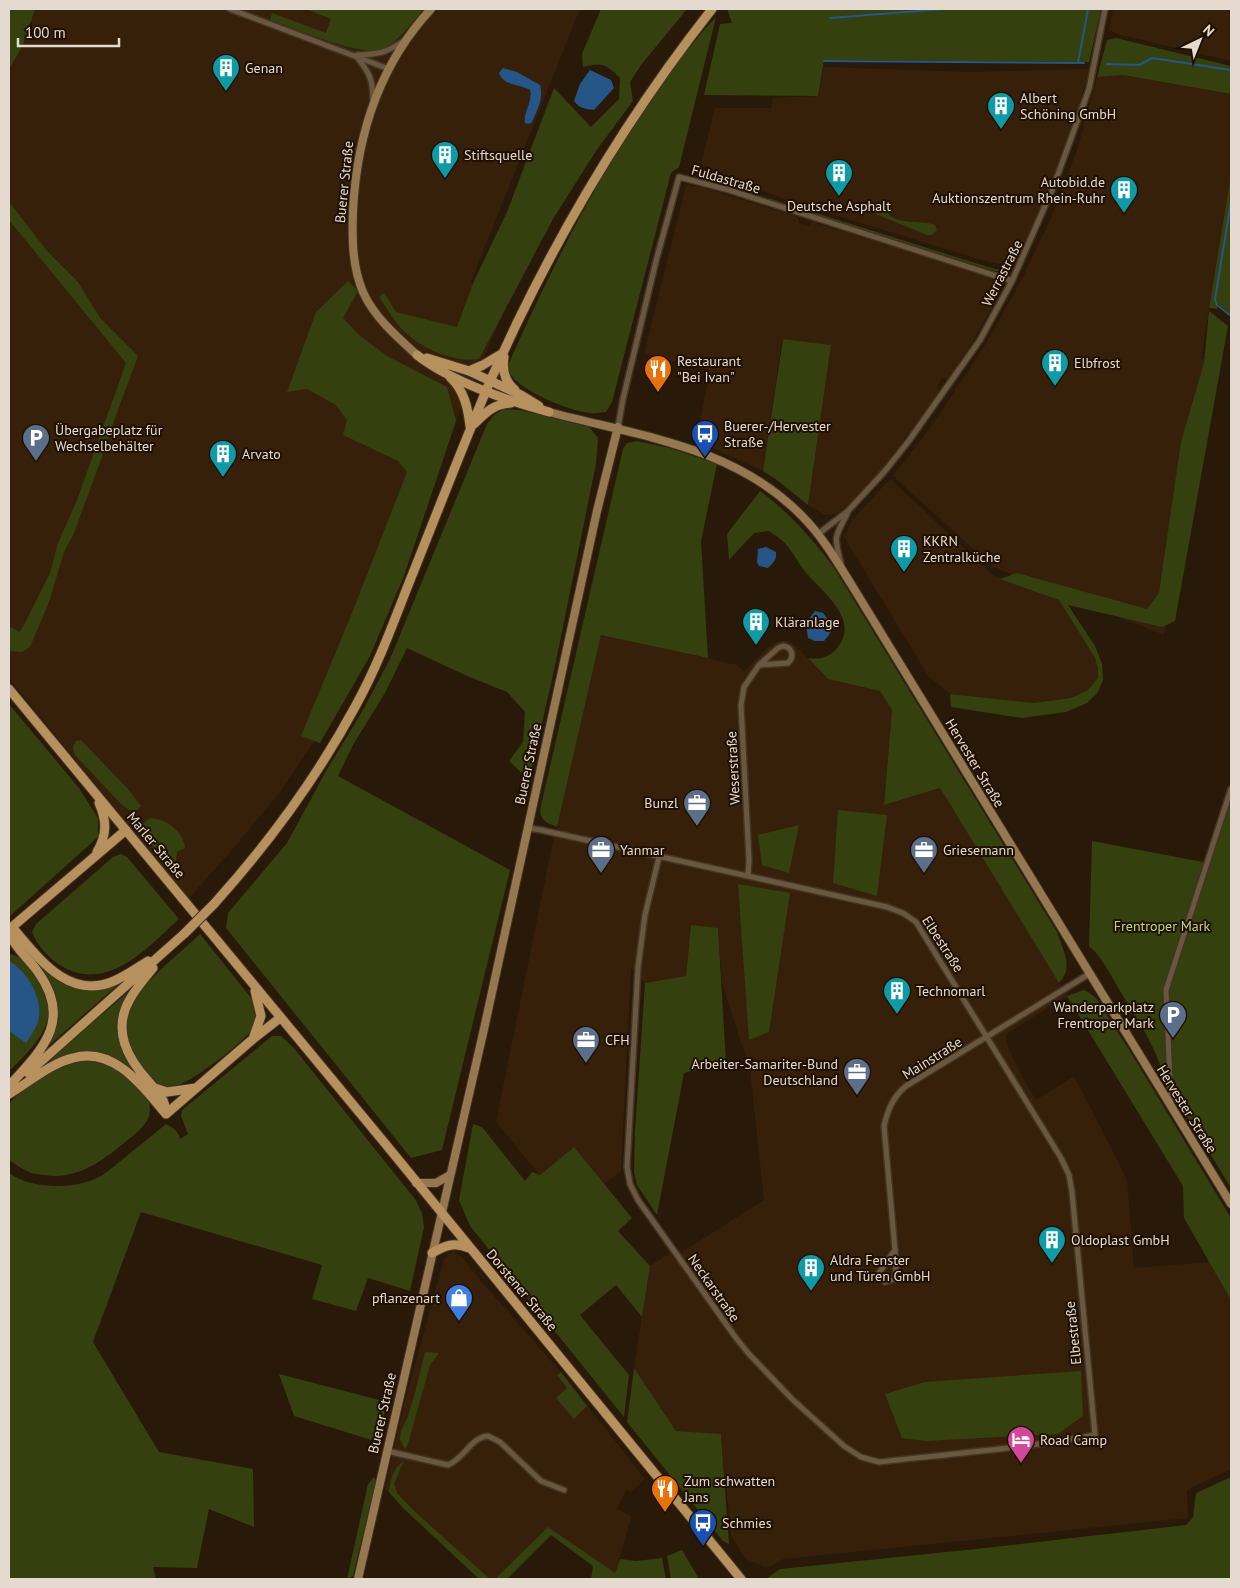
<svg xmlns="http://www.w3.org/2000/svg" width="1240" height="1588" viewBox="0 0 1240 1588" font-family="'PT Sans',sans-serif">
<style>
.built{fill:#36200a}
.green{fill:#34400e}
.water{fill:#255687}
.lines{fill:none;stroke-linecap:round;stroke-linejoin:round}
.stream{stroke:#255687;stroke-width:2}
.street-casing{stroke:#433425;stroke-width:8}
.secondary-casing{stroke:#433425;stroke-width:10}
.primary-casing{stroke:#433425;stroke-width:11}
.street{stroke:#69573f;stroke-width:5}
.secondary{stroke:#957850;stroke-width:8}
.primary{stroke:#b7915d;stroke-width:9}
.primary-bridge-casing{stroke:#433425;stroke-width:11;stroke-linecap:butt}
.primary-bridge{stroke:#b7915d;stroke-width:9}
.labels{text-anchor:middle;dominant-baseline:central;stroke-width:4;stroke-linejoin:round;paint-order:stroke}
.poi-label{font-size:14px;fill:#e5dacf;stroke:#1f1002;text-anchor:start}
.street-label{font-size:14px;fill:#e5dacf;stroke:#1f1002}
.park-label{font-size:14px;fill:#bcd776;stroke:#1f1002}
</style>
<rect width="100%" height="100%" fill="#291909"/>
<path class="built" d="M9,9H580L471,282L502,316L456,421L422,505L323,728L280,792L232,850L188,899L9,678Z
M1113,9H1231V61L1117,34L1109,30Z
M824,67L971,72L1089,69L1078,110L1040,211L1017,260L1007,265L989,262L949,250L783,199L701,164L715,108H771L773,98L818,96Z
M1123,75L1231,94V174L1201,359L1209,360L1164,635L993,567L893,476L933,424L988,340L1022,279L1052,216L1078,147L1097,77Z
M686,185L701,187L798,217L799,223L804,225L809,226L812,222L987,276L996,283L998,296L970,346L949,379L942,378L937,387L940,392L880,471L852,502L836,514L824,515L808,505L831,345L782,339L763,471L696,441L710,370L644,354Z
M890,479L994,576L1059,600L1095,658L1098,669V678L1093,685L1088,690L1071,698L1033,703L950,694L929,677L844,537L852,520Z
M601,634L737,665L744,672L768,647L780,641H788L793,643L828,679L880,691L892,710L884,805L940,788L1067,996L1019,1026L1008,1033L1006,1038L1007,1045L1021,1075L1036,1100L1074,1076L1127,1179L1134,1268L1210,1262L1231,1300V1469L1187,1490L1188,1518L783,1559L772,1566L764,1567L746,1559L731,1535L721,1435L676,1431L634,1368L650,1266L668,1254L682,1252L764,1200L750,1070L722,983L718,928L691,926L686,976L645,983L631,968L621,1171L604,1184L574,1147L540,1175L496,1122L553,841L557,827Z
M453,1251L462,1257L480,1280L561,1372L645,1479L631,1492L626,1490L617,1509L631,1516V1519L615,1573L593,1566L551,1535L507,1579H479L385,1489L404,1405L444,1259Z"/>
<path class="green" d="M9,9H35L23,45L9,69Z
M306,9H424C412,22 399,42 382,49C362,58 292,27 270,20L272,13L326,33L331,19Z
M601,9H687L641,65L630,82L633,101L596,151L553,219L479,359C452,363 417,347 399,326C392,317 386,307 379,297L384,293L396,312L457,327L474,281L507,212L554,88L591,127L619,99L620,78C606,64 602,62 583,67L582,54Z
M727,9H1101L1089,62L824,60L818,96L704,95L720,24L732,23Z
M716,17L679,167L671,173L612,402L606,412C601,412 595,414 590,413C569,411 523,392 511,375H508V365C549,273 595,181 652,98C672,70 692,42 716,17Z
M1116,38L1231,66V94L1123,75L1097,77L1107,40Z
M1231,174V315L1218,304L1217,309L1209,308Z
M768,198L988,267L1004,271L1012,268L1007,271H995L771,201Z
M9,202L48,252L78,282L100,318L138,356L115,418L102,457L74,533L64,552L49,602L30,647L22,652L9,651V626L19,632L24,625L50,573L58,543L77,500L126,363L9,220Z
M868,202L884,207C891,227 920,219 935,225L937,230L932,235H927L866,210Z
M348,281L358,291L343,318L359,335L387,356L447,387L456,421L404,576L370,656L320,743L301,736L352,613L407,472L398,461L343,435L347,420L336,405L307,389L287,392L316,312Z
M1209,311L1228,326L1175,621L1162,627L1068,605L1095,646L1102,664L1103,680L1098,692L1087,703L1066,712L1022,718L951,707L950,694L1033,703L1071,698L1088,690L1098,678V669L1095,658L1059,600L1000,579L1017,573L1147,609L1159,593L1181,442L1204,363Z
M783,339L831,345L808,505L777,480L763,471Z
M504,409L520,410L589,427L598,438L596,464L555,666L529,780L509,761L523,742L525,712L507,692L465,675L407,648L385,693L353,745L338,776L510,870L442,1150L411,1158L226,928L228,913L287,843L326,771L363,710L390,659L487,424L494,415Z
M637,441L670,448L717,464L701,541L708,658L601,635L557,827C548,823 541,822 540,810L623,449L627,443Z
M760,491C789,512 811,538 833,566L1057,932C1063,950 1074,968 1059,983L940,788L884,805L892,710L880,691L828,679L808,658C821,660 830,657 838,647C859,620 825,594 809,576C801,568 796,557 789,548C784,541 776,536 769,531L754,533L729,560L727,534Z
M9,704L79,788L98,818V837L9,917Z
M81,740L128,789L141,806L137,810H129L121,804L74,754L73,747L76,741Z
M1231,796V1188L1165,1080C1156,1047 1138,1020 1120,991C1111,976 1103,958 1089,946L1092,841L1208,863Z
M838,810L887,815L877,896L833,883Z
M150,818C166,818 184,832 185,848L177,852L176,861L172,863C159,855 143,839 143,824Z
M799,825L789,873L762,865L758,835Z
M121,854L127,857L179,919C148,947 110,991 65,968C51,961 38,947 32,932L36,924L113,857Z
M738,884L790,893L769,1032L749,1040Z
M691,925L718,928L726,1063L684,1073L657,1215L637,1185L634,1172L635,1131L645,983L686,976Z
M200,934L256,1004C258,1011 259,1019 255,1026C247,1040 190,1084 173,1087C158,1089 152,1079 143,1068C95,1012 163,970 200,934Z
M9,954C19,955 27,964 33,972C67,1013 40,1042 9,1071Z
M40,965C69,990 83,996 120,983L47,1047V1045C62,1010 61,997 40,965Z
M1084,990L1088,992L1096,998L1133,1056L1231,1218V1300L1184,1218L1183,1186L1067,996Z
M128,992L129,994L119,1025L139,1077L121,1063L102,1054L43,1069L42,1067Z
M272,1036H281L293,1047L415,1199L422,1213L424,1227L410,1291L368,1278L356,1311L312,1299L322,1265L141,1212L93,1342L159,1452L253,1469L254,1527L209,1509L197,1568L153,1567L156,1579H9V1173C31,1189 74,1190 99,1177C105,1174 112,1168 118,1163C134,1150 150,1137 166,1124C174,1128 178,1131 180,1139L188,1134L181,1116L182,1110Z
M75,1061C85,1061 93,1060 102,1062C115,1066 144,1089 149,1101C150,1105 150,1112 149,1116C146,1127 131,1137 123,1144C99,1163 76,1180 44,1175C39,1174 33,1174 29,1172C22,1169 15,1164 9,1160V1103C28,1085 51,1071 75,1061Z
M473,1124L482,1127L525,1181L532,1172L540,1175L574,1147L632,1218L618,1231L650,1266L642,1317L616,1285L580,1315L629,1375L624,1417L470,1226L459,1200Z
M425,1352L439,1353L430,1365L408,1444L405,1449L400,1439L401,1431L407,1419L415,1393Z
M634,1368L676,1431L721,1434L729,1544L723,1541L627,1422Z
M1081,1371L1083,1416L1058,1434L926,1441L902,1438L885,1394L925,1382Z
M561,1372L587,1406L574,1419L556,1398L567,1388L557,1375Z
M279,1374L387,1402L378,1442L294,1416Z
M404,1461L394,1483L397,1493L413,1510L490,1579H479L402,1507L389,1492C390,1480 393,1468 404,1461Z
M374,1477L376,1481L353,1576L347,1579L368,1484Z
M1231,1477V1579H766L780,1569L976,1549L1186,1525L1193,1517L1196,1493Z
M548,1527L615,1573L620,1559L636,1561L662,1558L666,1579H591L593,1566L551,1535L507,1579H495Z
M682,1550L699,1579H671L667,1556Z"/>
<path class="water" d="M503,68L517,72L540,85C544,98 537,110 532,122L529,124L525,123C523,112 533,102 530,90C520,84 503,86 499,73Z
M590,70L611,80L614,88L594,110C585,109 579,108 574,101L580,84Z
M766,547L776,552C777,560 773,563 768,568L759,566L757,562L758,549Z
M815,611L823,613C832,625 835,629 824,641H815L808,638L806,623Z
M9,961C28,972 44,999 38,1022C35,1030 30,1036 26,1043L9,1031Z"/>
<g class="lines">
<path class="stream" d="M830,18L943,9
M824,61L1084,63
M1078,63L1088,9
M1107,64L1139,65L1152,58L1231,70
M1231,202L1215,299L1217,305L1231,316"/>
<defs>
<path id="street" d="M230,9L389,69
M357,55C380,54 386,53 405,40
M356,56C369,72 373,79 373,100
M618,427L623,399L656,261L679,177L729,190L1012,281
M818,534L848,511L884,472L908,442L980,340L1012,281L1053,188L1089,89L1105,9
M841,564C834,537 834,538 847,514
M783,646C792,647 795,656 788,663L759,665L778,648Z
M528,828L541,830L887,907L903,913L916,922L1061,1158L1069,1175L1072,1192L1095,1435C1023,1448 951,1454 879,1462L861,1457L844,1446L792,1399L749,1354L736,1338L638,1200L630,1184L627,1167L638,967L645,915L659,857
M748,876L749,860L741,705L744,687L759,665
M1171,1105L1166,990L1231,789
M895,1250L879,1273L885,1282L894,1279L896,1273L895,1250L884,1126C888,1109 893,1097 906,1086L1089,974
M387,1451L448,1465C464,1459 471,1437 488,1436L500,1442L541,1481L564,1490"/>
<path id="secondary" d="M417,355C397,337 374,317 363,292C352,266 352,238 353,210C357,135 380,64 431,9
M549,412C638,436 734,446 802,516C822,536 836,560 851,584L1231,1204
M416,1183H436L450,1175
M358,1579L484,1029L597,511L618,427"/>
<path id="primary" d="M417,355C450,381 508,401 549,412
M504,357C502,370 505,382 515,390
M427,358L469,371L521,395L539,406
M469,371L483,365L503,353
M450,377C464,390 468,408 470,426
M474,424C486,412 494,404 511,403
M9,689L388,1147L741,1579
M97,852C107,835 107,821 99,803
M214,904C268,844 316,779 355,707C375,671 390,632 405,593C432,526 458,458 486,391C495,369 506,347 516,325C570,213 635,107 712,9
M12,927C38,957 68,1001 114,981C126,976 137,968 148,961
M153,968C145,978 136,988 130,999C112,1030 127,1058 149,1082C158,1092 166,1100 166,1114
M254,1036L261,1016L255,991
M28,1073L185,933
M9,1086C42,1050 73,1021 38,972C29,959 16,949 10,935L12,927L126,830
M155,1088L167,1092L196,1088
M9,1094C28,1083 51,1063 73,1058C114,1046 143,1087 166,1114
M166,1114L253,1039L280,1018
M432,1253C446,1245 454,1242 469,1248"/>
</defs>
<use href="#street" class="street-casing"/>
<use href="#secondary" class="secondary-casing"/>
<use href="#primary" class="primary-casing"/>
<use href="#street" class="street"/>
<use href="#secondary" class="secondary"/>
<use href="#primary" class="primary"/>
<defs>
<path id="primary-bridge" d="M185,933L214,904"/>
</defs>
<use href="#primary-bridge" class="primary-bridge-casing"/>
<use href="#primary-bridge" class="primary-bridge"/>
</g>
<defs>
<symbol id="building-pin" viewBox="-11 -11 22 30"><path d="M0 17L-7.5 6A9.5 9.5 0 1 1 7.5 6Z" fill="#0f9aa8" stroke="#1f1002"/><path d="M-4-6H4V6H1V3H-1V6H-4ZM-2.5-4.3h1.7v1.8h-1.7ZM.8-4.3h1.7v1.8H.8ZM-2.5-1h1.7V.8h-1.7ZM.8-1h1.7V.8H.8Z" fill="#fff"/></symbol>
<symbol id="restaurant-pin" viewBox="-11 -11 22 30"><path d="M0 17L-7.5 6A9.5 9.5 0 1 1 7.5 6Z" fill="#e8710a" stroke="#1f1002"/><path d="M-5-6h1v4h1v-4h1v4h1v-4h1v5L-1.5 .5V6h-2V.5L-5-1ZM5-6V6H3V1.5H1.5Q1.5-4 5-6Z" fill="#fff"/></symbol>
<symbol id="bus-pin" viewBox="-11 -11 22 30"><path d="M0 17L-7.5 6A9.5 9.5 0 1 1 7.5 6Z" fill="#1a4fb4" stroke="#1f1002"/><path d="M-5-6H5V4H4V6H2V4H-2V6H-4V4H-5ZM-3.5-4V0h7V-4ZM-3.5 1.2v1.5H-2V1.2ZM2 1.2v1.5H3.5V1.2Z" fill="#fff"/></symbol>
<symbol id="parking-pin" viewBox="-11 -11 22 30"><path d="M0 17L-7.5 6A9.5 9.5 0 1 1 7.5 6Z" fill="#5c6f8a" stroke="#1f1002"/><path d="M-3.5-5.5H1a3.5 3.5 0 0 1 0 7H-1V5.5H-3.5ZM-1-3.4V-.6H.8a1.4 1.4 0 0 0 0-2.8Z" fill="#fff"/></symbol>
<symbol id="office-pin" viewBox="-11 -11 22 30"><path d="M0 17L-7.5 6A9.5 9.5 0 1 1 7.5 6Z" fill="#5c6f8a" stroke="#1f1002"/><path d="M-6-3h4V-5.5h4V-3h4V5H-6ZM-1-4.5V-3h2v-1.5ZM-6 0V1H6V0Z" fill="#fff"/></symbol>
<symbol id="shop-pin" viewBox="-11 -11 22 30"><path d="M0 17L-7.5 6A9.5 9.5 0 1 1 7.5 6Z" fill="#3f7fe0" stroke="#1f1002"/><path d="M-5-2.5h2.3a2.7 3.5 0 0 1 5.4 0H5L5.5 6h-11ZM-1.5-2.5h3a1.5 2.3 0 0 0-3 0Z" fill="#fff"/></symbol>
<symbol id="hotel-pin" viewBox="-11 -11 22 30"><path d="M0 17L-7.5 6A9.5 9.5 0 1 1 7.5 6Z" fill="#d1479c" stroke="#1f1002"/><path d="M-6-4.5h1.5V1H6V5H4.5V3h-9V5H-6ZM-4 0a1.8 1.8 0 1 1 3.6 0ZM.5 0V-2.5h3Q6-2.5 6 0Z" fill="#fff"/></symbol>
</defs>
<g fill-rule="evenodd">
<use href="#building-pin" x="210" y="52" width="32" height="43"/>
<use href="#building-pin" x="985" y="90" width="32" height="43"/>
<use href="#building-pin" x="429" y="139" width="32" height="43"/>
<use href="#building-pin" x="823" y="157" width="32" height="43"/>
<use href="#building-pin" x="1108" y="174" width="32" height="43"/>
<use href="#building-pin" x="1039" y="347" width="32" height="43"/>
<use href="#restaurant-pin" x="642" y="353" width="32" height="43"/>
<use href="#bus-pin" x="689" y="418" width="32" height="43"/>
<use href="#parking-pin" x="20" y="422" width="32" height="43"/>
<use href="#building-pin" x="207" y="438" width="32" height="43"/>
<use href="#building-pin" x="888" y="533" width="32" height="43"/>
<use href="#building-pin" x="740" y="606" width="32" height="43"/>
<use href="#office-pin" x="681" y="787" width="32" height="43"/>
<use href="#office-pin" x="585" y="834" width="32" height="43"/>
<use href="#office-pin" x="908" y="834" width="32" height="43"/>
<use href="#building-pin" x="881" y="975" width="32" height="43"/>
<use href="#parking-pin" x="1157" y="999" width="32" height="43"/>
<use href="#office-pin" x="570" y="1024" width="32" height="43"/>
<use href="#office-pin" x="841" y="1056" width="32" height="43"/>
<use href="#building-pin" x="1036" y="1224" width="32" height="43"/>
<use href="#building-pin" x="795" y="1252" width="32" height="43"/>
<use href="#shop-pin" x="443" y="1282" width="32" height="43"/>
<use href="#hotel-pin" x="1005" y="1424" width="32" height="43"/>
<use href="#restaurant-pin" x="649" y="1473" width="32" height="43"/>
<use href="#bus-pin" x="687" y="1507" width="32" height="43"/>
</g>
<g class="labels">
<g class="poi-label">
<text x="245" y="68">Genan</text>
<text x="1020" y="98">Albert<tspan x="1020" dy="16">Schöning GmbH</tspan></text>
<text x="464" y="155">Stiftsquelle</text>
<text x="1105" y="182" text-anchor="end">Autobid.de<tspan x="1105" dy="16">Auktionszentrum Rhein-Ruhr</tspan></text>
<text x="839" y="206" text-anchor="middle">Deutsche Asphalt</text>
<text x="677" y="361">Restaurant<tspan x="677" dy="16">"Bei Ivan"</tspan></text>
<text x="1074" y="363">Elbfrost</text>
<text x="724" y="426">Buerer-/Hervester<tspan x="724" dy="16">Straße</tspan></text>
<text x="55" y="430">Übergabeplatz für<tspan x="55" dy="16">Wechselbehälter</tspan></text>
<text x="242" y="454">Arvato</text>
<text x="923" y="541">KKRN<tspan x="923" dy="16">Zentralküche</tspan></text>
<text x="775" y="622">Kläranlage</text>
<text x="678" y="803" text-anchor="end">Bunzl</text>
<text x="620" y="850">Yanmar</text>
<text x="943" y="850">Griesemann</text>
<text x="916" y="991">Technomarl</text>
<text x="1154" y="1007" text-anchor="end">Wanderparkplatz<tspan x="1154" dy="16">Frentroper Mark</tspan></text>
<text x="605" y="1040">CFH</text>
<text x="838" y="1064" text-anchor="end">Arbeiter-Samariter-Bund<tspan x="838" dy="16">Deutschland</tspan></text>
<text x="1071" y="1240">Oldoplast GmbH</text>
<text x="830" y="1260">Aldra Fenster<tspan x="830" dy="16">und Türen GmbH</tspan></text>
<text x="440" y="1298" text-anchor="end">pflanzenart</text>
<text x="1040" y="1440">Road Camp</text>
<text x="684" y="1481">Zum schwatten<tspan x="684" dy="16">Jans</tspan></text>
<text x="722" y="1523">Schmies</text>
</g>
<g class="street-label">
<text transform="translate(726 179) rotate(16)">Fuldastraße</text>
<text transform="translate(344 182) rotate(-84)">Buerer Straße</text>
<text transform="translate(1002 273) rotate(-63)">Werrastraße</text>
<text transform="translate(975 763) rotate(59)">Hervester Straße</text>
<text transform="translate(528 764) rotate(-78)">Buerer Straße</text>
<text transform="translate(733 768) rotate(-93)">Weserstraße</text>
<text transform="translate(156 845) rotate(50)">Marler Straße</text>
<text transform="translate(943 944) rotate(57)">Elbestraße</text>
<text transform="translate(932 1058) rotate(-32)">Mainstraße</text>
<text transform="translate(1187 1109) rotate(58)">Hervester Straße</text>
<text transform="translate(714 1288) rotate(55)">Neckarstraße</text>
<text transform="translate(522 1290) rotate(50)">Dorstener Straße</text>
<text transform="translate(1073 1333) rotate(-96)">Elbestraße</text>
<text transform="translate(382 1413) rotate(-77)">Buerer Straße</text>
</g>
<g class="park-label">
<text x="1162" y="926">Frentroper Mark</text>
</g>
</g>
<rect width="1240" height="1588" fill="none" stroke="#e5dacf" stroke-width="20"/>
<g transform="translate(1200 40) rotate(43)" stroke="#1f1002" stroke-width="4" paint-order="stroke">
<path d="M0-4L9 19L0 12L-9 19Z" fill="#e5dacf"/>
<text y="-8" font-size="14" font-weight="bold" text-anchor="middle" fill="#e5dacf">N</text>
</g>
<path d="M18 38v8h101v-8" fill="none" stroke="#e5dacf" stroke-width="2.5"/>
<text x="25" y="38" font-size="15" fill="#e5dacf" stroke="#1f1002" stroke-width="4" paint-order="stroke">100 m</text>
</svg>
